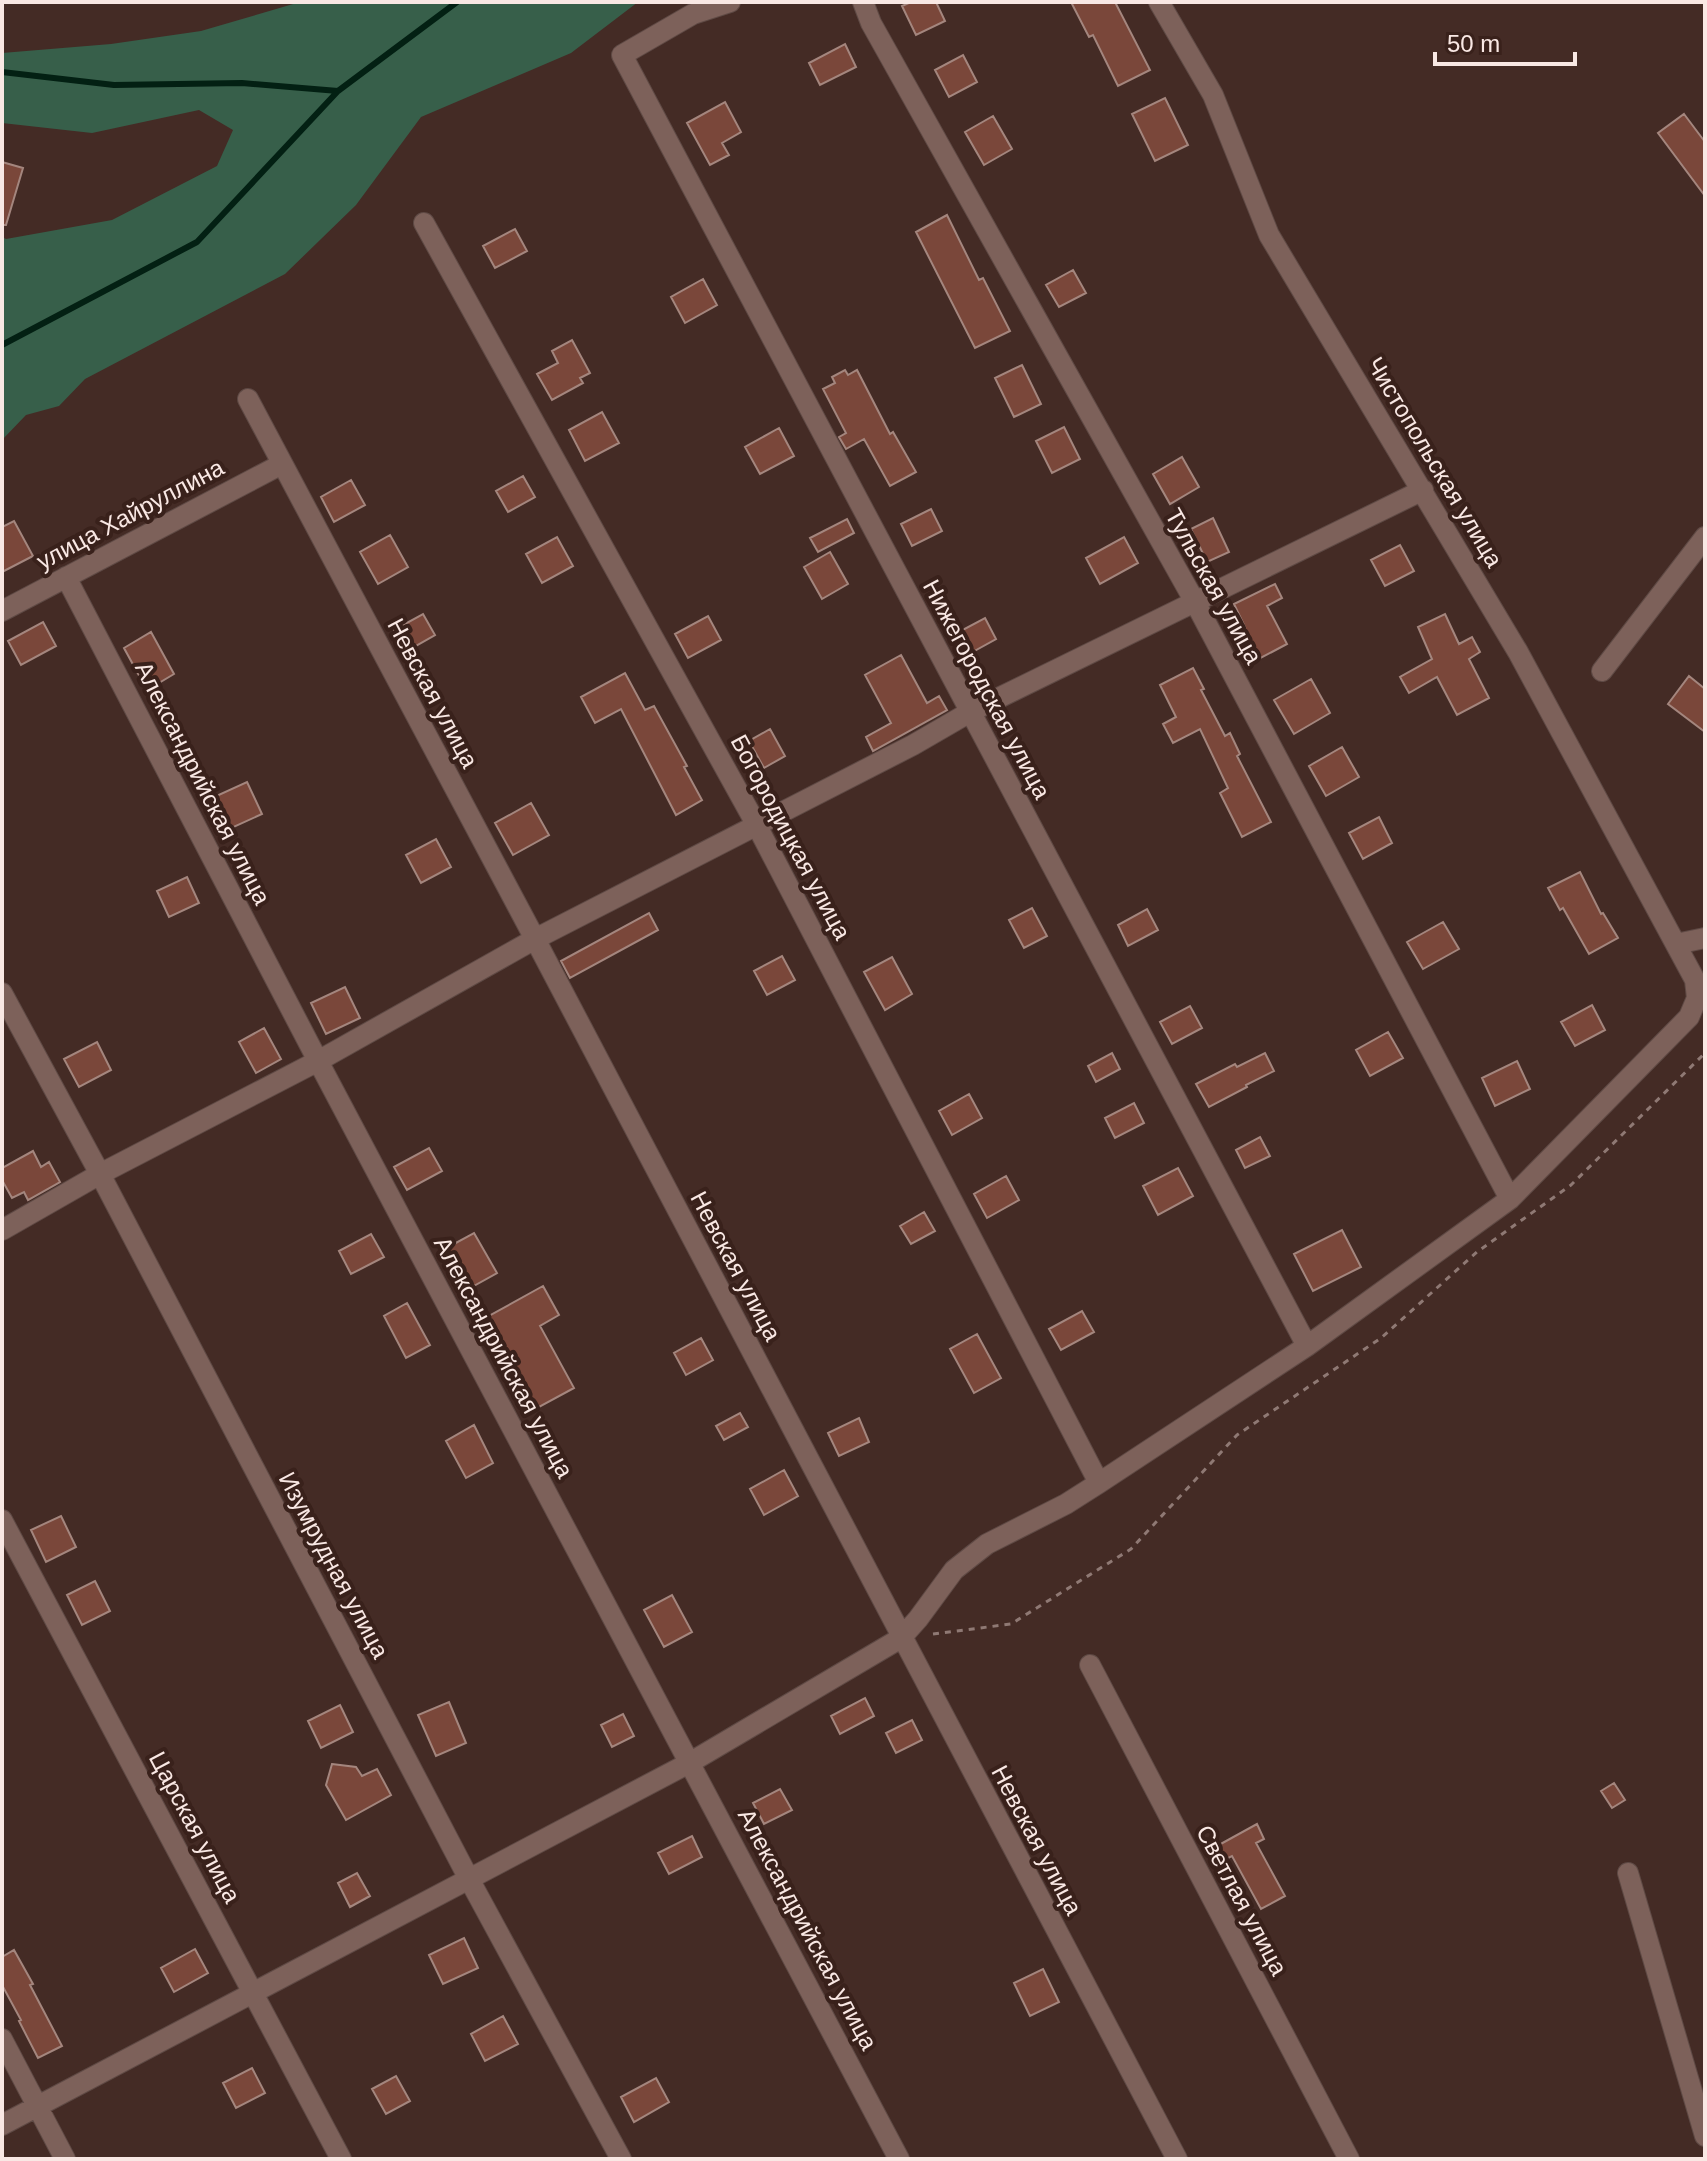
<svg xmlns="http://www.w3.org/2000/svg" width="1707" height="2161" viewBox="0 0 1707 2161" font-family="Arial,sans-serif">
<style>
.green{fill:#375f4a}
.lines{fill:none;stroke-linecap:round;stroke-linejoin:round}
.stream{stroke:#032013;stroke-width:6}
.building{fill:#7a473a;stroke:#a4867e;stroke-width:2}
.street-casing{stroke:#5f4a45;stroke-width:22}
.path{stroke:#8f7974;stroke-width:3;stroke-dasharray:6 6;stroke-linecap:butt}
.street{stroke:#7d615a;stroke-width:20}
.labels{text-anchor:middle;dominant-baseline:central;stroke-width:8;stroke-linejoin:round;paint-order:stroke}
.street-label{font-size:24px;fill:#f9e8e4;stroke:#39211b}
</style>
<rect width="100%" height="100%" fill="#442b25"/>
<path class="green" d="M300,2H638L571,53L421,117L356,205L285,274L85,379L59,406L26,415L2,440V237L6,239L112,220L217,166L233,130L199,110L92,133L2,123V53L111,44L201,31Z"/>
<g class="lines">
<path class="stream" d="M2,72L114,85L242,83L338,91
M2,345L197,242L338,91L457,2"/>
</g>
<path class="building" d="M911,2H936L945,21L916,35L902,6Z
M1071,2H1115L1150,70L1118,86L1093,35L1089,37Z
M845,44L856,67L820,85L809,63Z
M963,55L977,82L949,97L935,70Z
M1165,98L1188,145L1155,161L1132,114Z
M725,102L741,132L722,143L729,155L710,165L687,123Z
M1684,114L1705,142V196L1658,133Z
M993,116L1012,149L984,165L965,132Z
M2,162L23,168L6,225H2Z
M947,215L979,280L983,278L1010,331L975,348L916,232Z
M515,229L527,251L495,268L483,246Z
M1073,270L1086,293L1059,307L1046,285Z
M703,279L717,305L685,323L671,297Z
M572,340L590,373L580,378L583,383L552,400L537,374L558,363L552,351Z
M1022,365L1041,404L1014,417L995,378Z
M845,370L848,375L857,370L890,434L893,432L916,472L890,486L864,439L846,449L839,437L846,433L823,389L835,383L832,377Z
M602,412L619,443L585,461L569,430Z
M1064,427L1080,459L1052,473L1036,441Z
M779,428L794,456L760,474L745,447Z
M1182,457L1199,487L1170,504L1153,474Z
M523,476L535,497L508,512L496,491Z
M351,480L365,505L334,522L321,497Z
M931,509L942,531L912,546L901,524Z
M1213,518L1229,552L1207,562L1191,529Z
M847,519L854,533L818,552L810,538Z
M14,521L33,556L2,572V527Z
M390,535L408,567L378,584L360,552Z
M557,537L573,566L542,583L526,554Z
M1124,537L1138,563L1100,584L1086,558Z
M1400,545L1414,571L1385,586L1371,560Z
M830,552L848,584L822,599L804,567Z
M1275,584L1282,598L1267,606L1287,644L1253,662L1237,631L1245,627L1234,604Z
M423,614L435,635L405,652L394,630Z
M1445,614L1459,644L1472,637L1480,652L1469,659L1489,698L1457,715L1437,677L1409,693L1400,677L1432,659L1418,627Z
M708,616L721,640L688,658L675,634Z
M985,618L996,639L969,654L957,633Z
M43,622L56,646L21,665L8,641Z
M151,632L174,674L147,690L124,648Z
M901,655L927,703L939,696L947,710L873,751L866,737L891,723L865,675Z
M1193,668L1204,689L1201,690L1225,736L1230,733L1240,754L1237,756L1271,822L1242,837L1220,793L1228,788L1200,729L1173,743L1163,724L1176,717L1160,685Z
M625,673L645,710L654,706L687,766L684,767L702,800L676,815L621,709L595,723L581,697Z
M1689,676L1705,689V732L1668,704Z
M1311,679L1330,713L1294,734L1274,700Z
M770,729L785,756L764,768L749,741Z
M1342,747L1359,777L1326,796L1309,766Z
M247,782L262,814L227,830L212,798Z
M531,803L549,835L513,855L495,823Z
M1379,817L1392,843L1363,859L1349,833Z
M436,839L451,867L421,883L406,855Z
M1580,872L1601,914L1603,913L1618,938L1589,954L1563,908L1560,910L1548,888Z
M187,877L199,903L169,917L157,891Z
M1032,908L1047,936L1024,948L1009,920Z
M1147,909L1158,930L1128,946L1118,925Z
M649,913L658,930L570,978L561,961Z
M1443,922L1459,949L1423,969L1407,942Z
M782,956L795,980L767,995L754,971Z
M892,957L912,994L885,1010L864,972Z
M345,987L360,1018L326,1034L311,1003Z
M1592,1005L1605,1030L1575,1046L1561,1022Z
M1190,1006L1202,1028L1172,1044L1160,1022Z
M264,1028L281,1059L256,1073L239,1042Z
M1388,1032L1403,1058L1370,1076L1356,1050Z
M97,1042L111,1070L79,1087L64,1059Z
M1112,1053L1120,1069L1096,1082L1088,1066Z
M1265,1053L1274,1071L1246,1085L1247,1087L1209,1107L1196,1084L1235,1064L1237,1067Z
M1517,1061L1530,1089L1495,1106L1482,1078Z
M969,1094L982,1118L952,1135L939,1111Z
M1134,1103L1144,1123L1115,1138L1105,1118Z
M1260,1137L1270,1156L1245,1168L1236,1150Z
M429,1148L442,1171L407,1190L394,1167Z
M33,1151L41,1167L49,1162L60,1182L28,1200L24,1192L12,1198L2,1180V1168Z
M1178,1168L1193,1196L1158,1215L1143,1186Z
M1006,1176L1019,1200L987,1218L974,1194Z
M924,1212L935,1231L911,1244L900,1226Z
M1342,1230L1361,1267L1313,1291L1294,1254Z
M474,1233L497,1273L463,1292L441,1251Z
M371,1234L384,1257L351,1274L339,1251Z
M543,1286L559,1315L540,1326L574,1388L528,1413L478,1322Z
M407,1303L430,1345L406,1358L384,1316Z
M1082,1311L1094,1332L1061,1350L1049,1329Z
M977,1334L1001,1378L974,1393L950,1349Z
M701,1338L713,1360L686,1375L674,1353Z
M740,1413L748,1427L724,1440L716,1426Z
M859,1418L869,1442L839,1456L828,1433Z
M474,1425L493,1463L466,1478L446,1441Z
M784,1470L798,1496L764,1515L750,1489Z
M61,1516L76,1547L46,1562L31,1530Z
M95,1581L110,1611L82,1625L67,1595Z
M672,1595L692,1632L664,1647L644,1610Z
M865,1698L874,1716L840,1734L831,1716Z
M449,1702L466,1743L436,1756L418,1715Z
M340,1705L353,1732L321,1748L308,1721Z
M623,1714L634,1736L612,1747L601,1725Z
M912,1720L922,1740L896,1753L886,1733Z
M332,1764L356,1767L362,1776L377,1769L391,1795L346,1820L326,1785Z
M1614,1783L1625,1800L1612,1808L1601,1791Z
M780,1789L792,1810L764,1824L753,1803Z
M1257,1824L1264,1839L1256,1843L1285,1896L1261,1909L1232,1856L1224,1860L1217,1846Z
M692,1836L702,1857L669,1874L658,1853Z
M357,1873L370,1896L350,1907L338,1883Z
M464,1938L478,1968L443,1984L429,1955Z
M195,1949L208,1973L174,1992L161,1968Z
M14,1950L33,1984L30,1985L62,2046L38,2058L19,2021L21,2020L2,1985V1957Z
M1043,1969L1059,2002L1030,2016L1014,1983Z
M503,2016L518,2044L485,2061L471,2034Z
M252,2068L265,2093L236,2108L223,2083Z
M396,2076L410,2101L386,2114L372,2089Z
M656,2078L669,2102L634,2122L621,2097Z"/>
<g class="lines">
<defs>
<path id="street" d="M730,2L693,14L622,55L1307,1346
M863,2L871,23L1195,602L1510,1199
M424,223L756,824L1099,1483
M248,399L535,939L1177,2159
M66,577L318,1061L899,2159
M2,611L282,464
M1602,671L1705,537
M1676,944L1705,938
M2,993L100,1174L469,1879L621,2159
M2,1230L100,1174L318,1061L535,939L913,745L970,712L1423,490
M2,1520L341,2159
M1090,1665L1349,2159
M1628,1873L1705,2136
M2,2039L65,2159
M2,2125L691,1762L901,1638L918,1619L954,1570L987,1544L1066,1504L1099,1483L1307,1346L1510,1199L1689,1017L1697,998L1695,980L1518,652L1269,235L1213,95L1159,2"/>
</defs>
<use href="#street" class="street-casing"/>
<path class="path" d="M933,1634L1011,1624L1131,1549L1237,1435L1381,1338L1477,1252L1571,1185L1705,1053"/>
<use href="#street" class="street"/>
</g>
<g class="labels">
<g class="street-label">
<text transform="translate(1435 462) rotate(59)">Чистопольская улица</text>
<text transform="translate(130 514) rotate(-28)">улица Хайруллина</text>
<text transform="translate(1214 586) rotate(61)">Тульская улица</text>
<text transform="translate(987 689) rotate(62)">Нижегородская улица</text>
<text transform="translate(433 693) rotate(62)">Невская улица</text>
<text transform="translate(203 783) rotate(63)">Александрийская улица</text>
<text transform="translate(791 837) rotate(62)">Богородицкая улица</text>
<text transform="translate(736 1266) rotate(62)">Невская улица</text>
<text transform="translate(504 1357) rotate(62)">Александрийская улица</text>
<text transform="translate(334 1565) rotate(62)">Изумрудная улица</text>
<text transform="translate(195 1827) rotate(62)">Царская улица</text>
<text transform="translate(1037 1840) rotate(62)">Невская улица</text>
<text transform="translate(1242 1900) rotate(62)">Светлая улица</text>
<text transform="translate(808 1929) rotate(62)">Александрийская улица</text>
</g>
</g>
<rect width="1707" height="2161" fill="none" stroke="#f9e8e4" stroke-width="8"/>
<path d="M1435 52v12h140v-12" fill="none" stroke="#f9e8e4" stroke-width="4"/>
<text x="1447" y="52" font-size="24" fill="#f9e8e4" stroke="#39211b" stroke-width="6" paint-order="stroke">50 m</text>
</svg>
